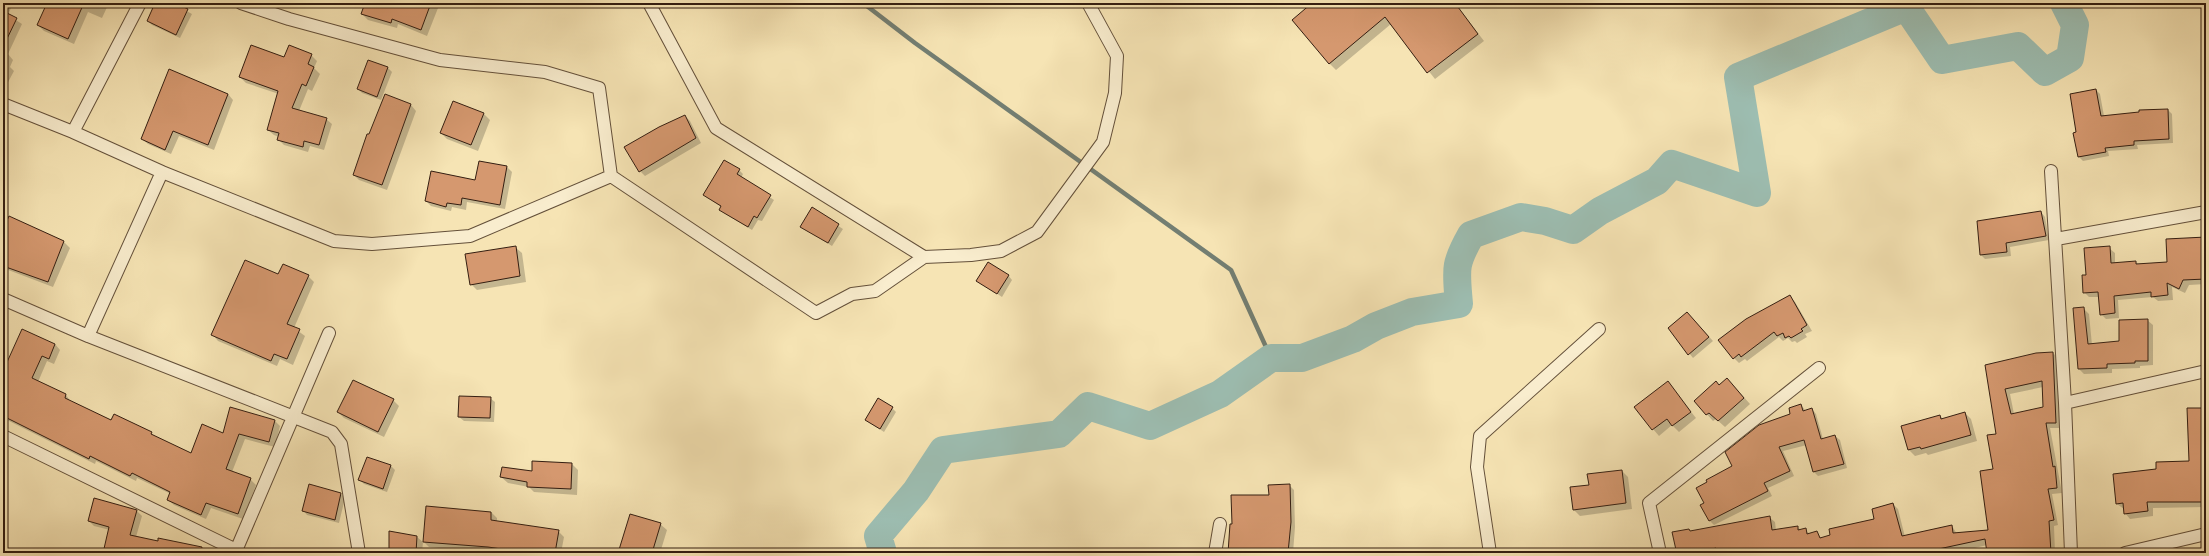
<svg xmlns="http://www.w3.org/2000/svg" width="2209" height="556" viewBox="0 0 2209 556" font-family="'IM FELL Double Pica',serif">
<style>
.shadow{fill:#0003;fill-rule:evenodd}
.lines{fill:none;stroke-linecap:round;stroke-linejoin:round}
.stream{stroke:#737e72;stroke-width:4.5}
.river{stroke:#9dbeb2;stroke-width:28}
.building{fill:#d5986f;stroke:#341e11;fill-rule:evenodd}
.street-casing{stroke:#64503a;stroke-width:14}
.street{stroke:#f9edce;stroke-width:12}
</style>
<rect width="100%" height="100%" fill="#f6e4b4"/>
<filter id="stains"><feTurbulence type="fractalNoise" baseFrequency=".005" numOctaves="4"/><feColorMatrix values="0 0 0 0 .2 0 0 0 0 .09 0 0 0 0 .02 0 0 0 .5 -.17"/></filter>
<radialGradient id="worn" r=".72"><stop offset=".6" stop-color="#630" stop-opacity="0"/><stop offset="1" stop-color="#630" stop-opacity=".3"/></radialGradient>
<path class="shadow" d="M3,3H13L8,15L22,24L8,54L13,60L10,67L14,71L6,86L3,85Z
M48,3H109L102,18L88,12L74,44L44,31L38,25Z
M156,3H172L192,14L180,38L152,25L148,21Z
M366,3H440L427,36L398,24L397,28L368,20L362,14Z
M1313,3H1455L1484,41L1435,79L1391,24L1336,70L1329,63Z
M311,55L317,61L314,68L320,74L312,91L308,89L299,111L326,119L332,124L324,150L310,146L308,152L284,145L278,139L279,137L274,135L268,130L279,94L246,83L240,77L284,58Z
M369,61L388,68L392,72L381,100L362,93L358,89Z
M2096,90L2100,94L2104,116L2168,110L2172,114L2173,143L2137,145L2138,149L2108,151L2109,156L2083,161L2079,157L2074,134L2077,133Z
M228,94L233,100L214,150L179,136L171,154L148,144L142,139Z
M385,95L411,105L416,111L387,190L359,180L354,175Z
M484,114L490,120L478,151L447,139L441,133Z
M685,116L690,121L701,143L645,176L640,171Z
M480,162L507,167L512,172L505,209L467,202L466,210L452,207L451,211L431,206L426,201L476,182Z
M739,170L743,174L741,178L774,200L762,221L758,220L752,230L724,213L720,209L721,207L704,195Z
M812,209L843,229L832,246L801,227Z
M2041,212L2045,217L2049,240L2010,247L2011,256L1985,259L1981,255L1978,222Z
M10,217L64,242L70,248L53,287L3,268V226L5,227Z
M2206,238V284L2189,285L2185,293L2172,287L2173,300L2158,301L2153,297L2118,300L2119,318L2106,319L2101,314L2099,297H2089L2084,292L2087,276L2109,248L2115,253V264L2136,262L2139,265L2168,262Z
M515,247L522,253L526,282L477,290L471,284Z
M1008,275L1012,280L1002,297L978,281Z
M279,276H308L314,282L294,328L305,336L293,365L280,359L277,366L218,341L213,335Z
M1790,297L1795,302L1812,331L1805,334L1807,337L1797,343L1795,341L1792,342L1788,338L1783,341L1779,337L1747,361L1745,359L1739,363L1734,358Z
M2083,308L2089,314L2092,345L2120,342L2147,320L2153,325V365L2140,366V368L2112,369V373L2084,374L2079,369Z
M1691,317L1713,341L1693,358L1669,328Z
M55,344L60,350L54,364L47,361L38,382L66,395L71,402L112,422L151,433L157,438L191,455L224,434L275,421L280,426L275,447L245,439L232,472L250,479L256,485L243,519L211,508L206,519L174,505L168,500L171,494L137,478L136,481L96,461L95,464L3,418V369Z
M2053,353L2058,358L2060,428H2050L2062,493L2052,494L2058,525L2054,526L2055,553H1988L1987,545L1955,553H1678V550L1691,532L1769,517L1775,522L1776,531L1797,527L1801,530H1805L1810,534L1817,533L1822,539L1876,519L1893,504L1898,509L1905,537L1952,526L1957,534L1989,531L1997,435L1986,366ZM2043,387L2044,408L2014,414L2010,394Z
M1668,383L1696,418L1679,432L1672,425L1659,436L1653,429Z
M1733,385L1750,404L1725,427L1716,419L1713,421L1695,401L1719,386Z
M490,398L495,402L494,422L464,421L459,417Z
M393,400L399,406L384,437L344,418L338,412Z
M1801,405L1806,411L1812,409L1816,414L1823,439L1835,436L1840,440L1847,468L1818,476L1814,472L1807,445L1783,451L1794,476L1768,488L1772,496L1714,525L1709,520L1733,467Z
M892,408L896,412L884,432L866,420Z
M2188,409H2206V507L2153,508V516L2130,519L2125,513L2124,509L2117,504L2157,470L2190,462Z
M1965,413L1971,419L1977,441L1928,455L1926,453L1915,456L1909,450L1902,427L1940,416L1943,419Z
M572,464L578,470L577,495L534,492L529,487L508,483L501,477Z
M391,466L395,470L387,492L364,484L360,480Z
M1622,471L1628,477L1632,509L1580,516L1574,510Z
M310,485L341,494L345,498L339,523L307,515L303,510Z
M1289,485L1294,490L1295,527L1293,553H1229L1233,525L1270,496Z
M427,507L491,512L497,518V522L558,531L564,537L561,553H488L429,547L424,542Z
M137,511L142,516L136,537L198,553H104L110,530L94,526L89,521Z
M660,524L667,530L660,553H619Z
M417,537L423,542L422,553H381V550L390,551Z"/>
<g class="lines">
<path class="stream" d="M863,3L915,43L1231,270L1271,358"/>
<path class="river" d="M883,553L878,536L916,491L943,450L1059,434L1088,406L1150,426L1220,394L1271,358H1302L1353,339L1376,326L1412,312L1459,304C1456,269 1454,265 1471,235L1521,217L1545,221L1573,230L1600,211L1657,181L1672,164L1757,193L1738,77L1906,7L1942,60L2018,46L2045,72L2070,58L2075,25L2064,3"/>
</g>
<path class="building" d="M47,3H84L68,39L37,25Z
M155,3H175L188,9L176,35L147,21Z
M365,3H431L421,30L392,19L391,23L361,14Z
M1312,3H1455L1478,34L1427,73L1385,17L1329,64L1292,20Z
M3,11L17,18L3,47Z
M251,45L284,57L289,45L312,54L308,64L314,67L306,86L302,84L292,108L327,118L319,145L304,141L303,147L277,140L279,133L267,130L278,91L239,77Z
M368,60L388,67L377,97L357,89Z
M169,69L228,94L208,145L173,131L165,150L141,139Z
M2096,89L2101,116L2139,112V110L2168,109L2169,139L2134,141V145L2105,148L2106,152L2078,157L2073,133L2076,132L2070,94Z
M385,94L411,104L382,185L353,175L367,134H369Z
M453,101L484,113L471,145L440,133Z
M685,115L696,138L639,172L624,147L659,127Z
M724,160L740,169L737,174L771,195L757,218L754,216L748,227L719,210L721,206L703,195Z
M479,161L507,166L500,205L462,198L461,205L447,203L446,207L425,201L431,171L475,180Z
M812,207L839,224L828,243L800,227Z
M2041,211L2046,236L2006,243L2007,252L1980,255L1977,221Z
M9,216L64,241L48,282L3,266V229Z
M2206,237V279L2183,280L2179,289L2167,283L2168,295L2151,297V292L2114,296L2115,313L2100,315L2098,292L2083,293L2082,275H2086L2084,248L2110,246L2111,263L2136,261V264L2167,262L2166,239Z
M516,246L520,276L470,285L465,254Z
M245,260L278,274L283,264L309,275L287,324L300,329L287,359L274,354L271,361L211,335Z
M988,262L1009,275L997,294L976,281Z
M1790,295L1807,325L1801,329L1803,331L1791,338L1789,336L1785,338L1783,333L1777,336L1774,332L1741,357L1739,354L1733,359L1718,340L1746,319Z
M2084,307L2088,344L2119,341V320L2148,319V361H2135V363L2107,364V368L2078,369L2073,308Z
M1687,312L1709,337L1688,355L1668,328Z
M22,329L55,344L49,359L42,356L32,378L66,394L65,398L111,420L114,414L152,432L151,434L191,453L202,424L223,433L230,407L275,420L269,442L239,434L226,469L251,478L238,514L206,503L201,515L167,500L170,492L132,473L130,476L90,456L89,459L3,416V371Z
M2053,352L2056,423H2046L2053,467L2055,466L2057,488L2048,489L2054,520L2049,521L2051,553H1987L1985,539L1920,553H1717L1716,548L1695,553V550L1684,552L1683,549L1676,550L1672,532L1689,529L1690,531L1770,516L1772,530L1798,526V530L1806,528L1807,534L1817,531L1820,538L1830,535L1829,529L1874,519L1872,509L1893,503L1902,536L1952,525L1953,533L1988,530L1980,471L1993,469L1987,435L1996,434L1985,365L2036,353ZM2042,381L2043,407L2011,414L2005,389Z
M1727,378L1744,398L1718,421L1709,413L1706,415L1694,401L1716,381L1719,385Z
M353,380L394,399L378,432L337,412Z
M1668,381L1691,412L1672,426L1667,419L1652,430L1634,407Z
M459,396L491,397L490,418L458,417Z
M878,398L893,407L880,429L865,420Z
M1801,404L1803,411L1812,408L1821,439L1835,435L1844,464L1813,472L1804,440L1779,447L1790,471L1764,483L1768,491L1709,521L1700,505L1704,503L1696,488L1707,482L1706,480L1732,466L1725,452L1759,425L1790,414L1789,408Z
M2187,408H2203L2204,428H2206V502H2147L2148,511L2124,514L2123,503L2116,504L2113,474L2156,469V462L2189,461Z
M1965,412L1971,435L1921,449L1920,447L1908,450L1901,426L1940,415L1941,419Z
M367,457L391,465L383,489L358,480Z
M532,461L572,463L571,489L527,487V482L500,477L502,467L532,471Z
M1622,470L1626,503L1573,510L1570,487L1589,485L1587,474Z
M309,484L341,493L335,520L302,511Z
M1290,484L1291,522L1288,553H1228L1230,524H1232L1231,495H1269L1268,485Z
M94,498L137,510L130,535L158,541V538L202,547L201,553H103L109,527L88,521Z
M426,506L491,512V520L559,530L555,553H528L488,547L423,542Z
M630,514L661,523L652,553H618Z
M389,531L417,536L416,553H389Z"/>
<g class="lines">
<defs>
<path id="street" d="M241,3L289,19L440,60L545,72L599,88L611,176
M649,3L716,128L924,257
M3,104L73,132L162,172L334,241L372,244L470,236L611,176L816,313L852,294L875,291L924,257L971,255L1001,251L1037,232L1103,142L1115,93L1117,56L1088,3
M73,132L140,3
M2051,171L2065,403L2071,553
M2056,239L2206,212
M3,299L88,336L332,432L341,444L359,553
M88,336L162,172
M2065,403L2206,371
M3,436L236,550
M235,553L329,333
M1215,553L1220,524
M1490,553L1477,467L1480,436L1599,329
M1660,553L1649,503L1819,368
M2125,553L2206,534"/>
</defs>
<use href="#street" class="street-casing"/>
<use href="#street" class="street"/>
</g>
<rect width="2209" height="556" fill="none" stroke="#f6e4b4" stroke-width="16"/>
<rect x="4" y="4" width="2201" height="548" fill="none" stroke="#341e11" stroke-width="2"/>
<rect x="8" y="8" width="2193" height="540" fill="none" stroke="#341e11"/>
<rect width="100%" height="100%" filter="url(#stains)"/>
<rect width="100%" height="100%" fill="url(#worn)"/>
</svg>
